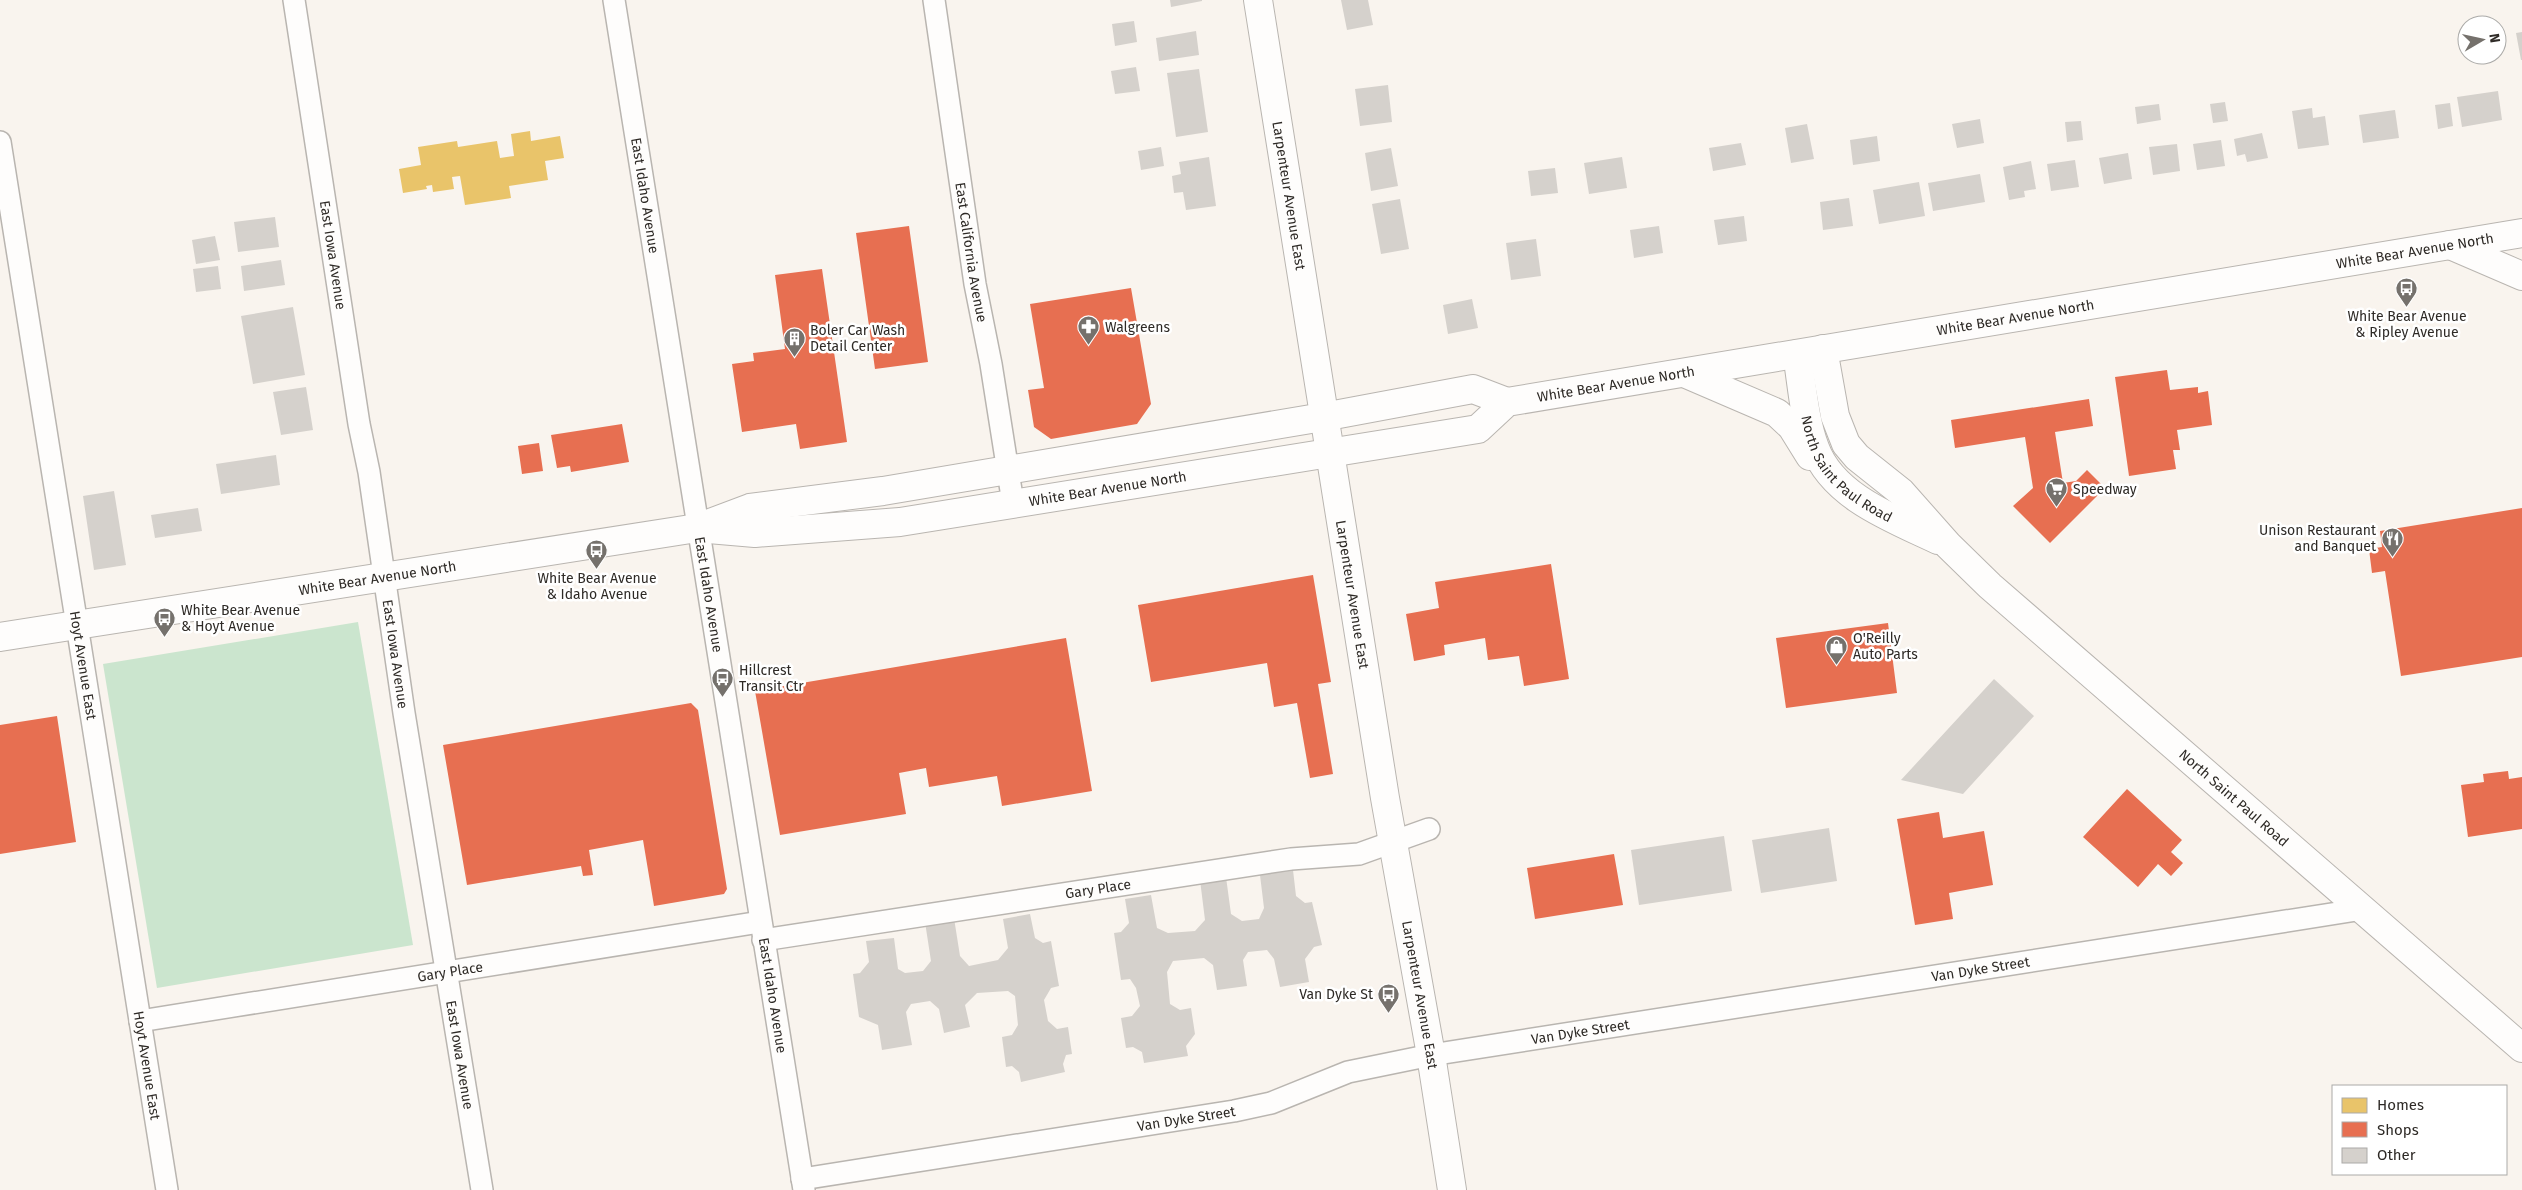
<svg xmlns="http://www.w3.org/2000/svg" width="2522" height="1190" viewBox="0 0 2522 1190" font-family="'Fira Sans',sans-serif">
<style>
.green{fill:#cbe5ce}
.homes{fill:#e9c46a}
.shops{fill:#e76f51}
.building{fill:#d5d1cc}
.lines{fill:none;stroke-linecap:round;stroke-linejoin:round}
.street-casing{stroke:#b9b5b0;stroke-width:24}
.secondary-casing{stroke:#b9b5b0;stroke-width:30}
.street{stroke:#fefdfc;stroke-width:21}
.secondary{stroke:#fefdfc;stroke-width:28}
.labels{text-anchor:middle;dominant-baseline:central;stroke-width:5;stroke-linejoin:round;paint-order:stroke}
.street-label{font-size:14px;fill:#2e2a26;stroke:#fff}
.poi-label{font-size:14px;fill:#2e2a26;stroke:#fff;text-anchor:start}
</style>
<rect width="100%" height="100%" fill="#f9f4ee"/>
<path class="green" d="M358,622L413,945L157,988L103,664Z"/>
<path class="homes" d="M530,131L531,141L560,136L564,158L545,161L548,180L509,186L511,198L465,205L460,176L452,177L454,189L433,192L432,185L426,186L427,189L403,193L399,169L421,165L418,147L457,141L458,147L497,141L500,158L514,156L511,134Z"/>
<path class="shops" d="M909,226L928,362L875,369L856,233Z
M822,269L847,442L800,449L796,424L742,432L732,364L754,361L753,353L785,349L775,275Z
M1131,288L1151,404L1137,424L1051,439L1034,427L1028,390L1044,388L1030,304Z
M2167,370L2170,390L2198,387V393L2208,391L2212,425L2177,430L2180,450H2173L2176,469L2129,476L2115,377Z
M2089,399L2093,426L2055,432L2063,483L2076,481L2087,470L2105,488L2050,543L2013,506L2033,488L2025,437L1955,448L1951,420Z
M622,424L629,462L571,472L570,466L557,468L551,435Z
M539,443L543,471L522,474L518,446Z
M2522,508V657L2401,676L2385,571L2372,573L2369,549L2382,547L2380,531Z
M1551,564L1569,679L1524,686L1519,656L1488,660L1485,638L1444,645L1445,655L1414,661L1406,614L1439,608L1435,582Z
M1313,575L1331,682L1318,684L1333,774L1310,778L1297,703L1274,707L1267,663L1151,682L1138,605Z
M1888,623L1897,693L1786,708L1776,638Z
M1066,638L1092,791L1002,806L997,776L929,787L926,768L899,773L906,814L780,835L755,691Z
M691,703L698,710L727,889L724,894L654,906L643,840L589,850L593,875L583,876L581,866L467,885L443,745Z
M57,716L76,842L0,854V725Z
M2508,771L2509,779L2522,777V829L2468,837L2461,785L2484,782L2483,774Z
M2127,789L2182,840L2171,852L2183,863L2171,876L2158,864L2138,887L2083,837Z
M1939,812L1943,838L1984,831L1993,885L1949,893L1953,919L1915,925L1897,819Z
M1614,854L1623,905L1535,919L1527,868Z"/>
<path class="building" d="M1170,0H1202V1L1171,7Z
M1341,0H1368L1373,25L1347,30Z
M1134,21L1137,42L1115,46L1112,24Z
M1196,31L1199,55L1159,61L1156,38Z
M2522,32V60H2521L2516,33Z
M1136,67L1140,91L1115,94L1111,71Z
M1199,69L1208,132L1176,137L1167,73Z
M1388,85L1392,122L1360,126L1355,89Z
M2498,91L2502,120L2462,127L2457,97Z
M2225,102L2228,121L2213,123L2210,104Z
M2450,103L2453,126L2438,129L2435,105Z
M2159,104L2161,120L2137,124L2135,107Z
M2312,108L2313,118L2325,116L2329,145L2298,149L2292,111Z
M2395,110L2399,138L2363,143L2359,115Z
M1980,119L1984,143L1957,148L1952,124Z
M2081,121L2083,140L2067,142L2065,122Z
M1807,124L1814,159L1791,163L1785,128Z
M2262,133L2268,158L2247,162L2245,154L2237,156L2234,139Z
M1877,136L1880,161L1853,165L1850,140Z
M2221,140L2225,166L2197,170L2193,144Z
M1741,143L1746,165L1713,171L1709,148Z
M2177,144L2180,171L2153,175L2149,147Z
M1161,147L1164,166L1141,170L1138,151Z
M1391,148L1398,186L1371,191L1365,153Z
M2128,153L2132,179L2104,184L2099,158Z
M1209,157L1216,206L1186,210L1183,192L1174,193L1172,176L1181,174L1179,162Z
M1622,157L1627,188L1589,194L1584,163Z
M2075,160L2079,187L2051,191L2047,164Z
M2031,161L2036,189L2024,191L2025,197L2009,200L2003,167Z
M1555,168L1558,193L1531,196L1528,171Z
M1980,174L1985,202L1933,211L1928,183Z
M1919,182L1925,216L1879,224L1873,190Z
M1849,198L1853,226L1823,230L1820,202Z
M1400,199L1409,249L1381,254L1372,204Z
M1744,216L1747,241L1718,245L1714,220Z
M275,217L279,247L238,252L234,222Z
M1659,226L1663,253L1634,258L1630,230Z
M215,236L220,260L196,264L192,240Z
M1536,239L1541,276L1511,280L1506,243Z
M281,260L285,285L244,291L241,266Z
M218,266L221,289L196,292L193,269Z
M1472,299L1478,328L1448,334L1443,305Z
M293,307L305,375L253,384L241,316Z
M306,387L313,430L281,435L273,392Z
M276,455L280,485L221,494L216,464Z
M114,491L126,565L94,570L83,496Z
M198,508L202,531L155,538L151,515Z
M1994,679L2034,716L1963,794L1901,780Z
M1829,828L1837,881L1761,893L1752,840Z
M1724,836L1732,891L1639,905L1631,850Z
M1293,870L1296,896L1305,903L1312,902L1322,945L1314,947L1305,959L1309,982L1280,987L1274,959L1267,950L1248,952L1243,960L1247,986L1217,990L1213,965L1204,958L1173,961L1167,972L1170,1004L1180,1010L1191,1008L1195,1034L1186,1046L1188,1056L1144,1063L1142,1052L1133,1047L1126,1048L1121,1018L1132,1016L1140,1006L1136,988L1130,979L1121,980L1114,933L1121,932L1129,923L1125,899L1151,895L1157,928L1168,933L1195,931L1205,920L1200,880L1226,877L1231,914L1242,921L1259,919L1264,908L1260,875Z
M1030,914L1035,938L1043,943L1051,941L1059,986L1051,988L1044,1000L1048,1021L1057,1029L1068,1027L1072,1054L1066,1055L1063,1064L1065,1072L1021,1082L1019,1072L1012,1066L1006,1067L1002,1037L1012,1035L1018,1025L1015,996L1008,991L977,993L965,1005L970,1027L944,1033L939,1009L930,1001L911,1004L906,1012L912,1045L882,1050L878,1025L859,1017L853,974L860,973L869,962L866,941L894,938L898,969L905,973L923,971L931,961L925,922L954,918L960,956L969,966L998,960L1008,948L1003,919Z"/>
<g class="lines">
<defs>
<g id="street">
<path id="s1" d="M294,0L359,424L369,472L404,713L482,1190"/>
<path id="s2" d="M614,0L804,1190"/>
<path id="s3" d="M934,0L975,284L991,364L1013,503"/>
<path id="s4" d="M0,142L167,1190"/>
<path id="s5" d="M763,940L1291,859L1359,854L1429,829"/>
<path id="s6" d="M140,1021L760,922"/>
<path id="s7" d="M802,1179L1234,1111L1271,1103L1348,1072L1431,1055L2363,909"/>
</g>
<g id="secondary">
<path id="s8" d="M1258,0L1385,798L1431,1055L1452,1190"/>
<path d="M2450,245L2522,276"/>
<path id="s9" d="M1823,349L1835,416L1846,444L1857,457L1901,492L1948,545L1990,586L2522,1048"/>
<path id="s10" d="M1797,354C1802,384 1804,419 1815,448C1833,497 1894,519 1938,540"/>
<path d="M1684,373L1777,413L1792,427L1810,456"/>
<path id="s11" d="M697,528L755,533L900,522L1478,429L1507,402L2522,233"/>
<path id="s12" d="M0,637L697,528L750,508L883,491L1323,417L1473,389L1507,402"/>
</g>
</defs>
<use href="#street" class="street-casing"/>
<use href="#secondary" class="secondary-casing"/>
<use href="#street" class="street"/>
<use href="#secondary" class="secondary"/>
</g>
<defs>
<symbol id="bus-pin" viewBox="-11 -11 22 30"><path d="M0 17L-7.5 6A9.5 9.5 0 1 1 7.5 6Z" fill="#75716c" stroke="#fff"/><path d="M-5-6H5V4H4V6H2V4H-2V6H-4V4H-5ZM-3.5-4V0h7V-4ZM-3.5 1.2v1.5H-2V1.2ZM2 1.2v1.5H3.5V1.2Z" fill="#fff"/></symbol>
<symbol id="pharmacy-pin" viewBox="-11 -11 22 30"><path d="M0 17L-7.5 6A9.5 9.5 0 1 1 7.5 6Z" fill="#75716c" stroke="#fff"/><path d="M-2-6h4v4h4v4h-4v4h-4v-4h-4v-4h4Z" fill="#fff"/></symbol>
<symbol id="building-pin" viewBox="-11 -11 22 30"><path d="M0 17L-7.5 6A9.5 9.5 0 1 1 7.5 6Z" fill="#75716c" stroke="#fff"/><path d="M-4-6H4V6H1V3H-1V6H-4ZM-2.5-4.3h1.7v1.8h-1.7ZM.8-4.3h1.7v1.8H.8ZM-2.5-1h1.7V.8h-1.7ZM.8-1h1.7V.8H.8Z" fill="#fff"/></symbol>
<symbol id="supermarket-pin" viewBox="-11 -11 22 30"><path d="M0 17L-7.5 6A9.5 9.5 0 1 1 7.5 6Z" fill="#75716c" stroke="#fff"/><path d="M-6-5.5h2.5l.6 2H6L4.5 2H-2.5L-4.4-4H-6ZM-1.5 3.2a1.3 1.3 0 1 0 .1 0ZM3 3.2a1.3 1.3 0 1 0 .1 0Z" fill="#fff"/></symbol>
<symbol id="restaurant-pin" viewBox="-11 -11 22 30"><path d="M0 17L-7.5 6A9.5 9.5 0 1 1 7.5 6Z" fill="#75716c" stroke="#fff"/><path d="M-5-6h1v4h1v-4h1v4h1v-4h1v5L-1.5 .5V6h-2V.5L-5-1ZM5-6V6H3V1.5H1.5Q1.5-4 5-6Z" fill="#fff"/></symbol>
<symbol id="shop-pin" viewBox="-11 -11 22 30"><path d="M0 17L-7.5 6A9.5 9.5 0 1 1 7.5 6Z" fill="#75716c" stroke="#fff"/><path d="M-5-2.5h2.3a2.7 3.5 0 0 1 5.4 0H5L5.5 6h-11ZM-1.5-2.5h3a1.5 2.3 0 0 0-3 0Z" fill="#fff"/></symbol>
</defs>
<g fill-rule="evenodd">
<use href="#bus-pin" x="2394" y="276" width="25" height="34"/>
<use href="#pharmacy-pin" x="1076" y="314" width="25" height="34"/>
<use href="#building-pin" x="782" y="326" width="25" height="34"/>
<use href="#supermarket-pin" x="2044" y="476" width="25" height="34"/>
<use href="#restaurant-pin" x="2380" y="526" width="25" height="34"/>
<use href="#bus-pin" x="584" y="538" width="25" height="34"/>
<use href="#bus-pin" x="152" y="606" width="25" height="34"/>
<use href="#shop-pin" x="1824" y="634" width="25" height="34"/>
<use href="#bus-pin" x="710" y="666" width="25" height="34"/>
<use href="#bus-pin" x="1376" y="982" width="25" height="34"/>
</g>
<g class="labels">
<g class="street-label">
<text stroke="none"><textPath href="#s2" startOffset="198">East Idaho Avenue</textPath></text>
<text stroke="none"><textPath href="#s8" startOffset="198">Larpenteur Avenue East</textPath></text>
<text stroke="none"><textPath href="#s11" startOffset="1749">White Bear Avenue North</textPath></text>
<text stroke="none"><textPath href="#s3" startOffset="255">East California Avenue</textPath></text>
<text stroke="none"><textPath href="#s1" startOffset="258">East Iowa Avenue</textPath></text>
<text stroke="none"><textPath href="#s11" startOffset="1344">White Bear Avenue North</textPath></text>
<text stroke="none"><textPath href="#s11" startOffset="939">White Bear Avenue North</textPath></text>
<text stroke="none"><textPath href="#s10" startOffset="132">North Saint Paul Road</textPath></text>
<text stroke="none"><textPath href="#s11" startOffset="414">White Bear Avenue North</textPath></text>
<text stroke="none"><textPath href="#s12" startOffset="382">White Bear Avenue North</textPath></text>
<text stroke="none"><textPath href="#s2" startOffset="602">East Idaho Avenue</textPath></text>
<text stroke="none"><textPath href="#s8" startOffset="602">Larpenteur Avenue East</textPath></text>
<text stroke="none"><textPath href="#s1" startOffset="662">East Iowa Avenue</textPath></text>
<text stroke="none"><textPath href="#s4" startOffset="530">Hoyt Avenue East</textPath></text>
<text stroke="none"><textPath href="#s9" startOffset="624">North Saint Paul Road</textPath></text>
<text stroke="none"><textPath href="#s5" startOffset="339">Gary Place</textPath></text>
<text stroke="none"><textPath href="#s7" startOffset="1199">Van Dyke Street</textPath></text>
<text stroke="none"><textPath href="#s6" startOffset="314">Gary Place</textPath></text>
<text stroke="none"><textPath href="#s2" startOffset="1008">East Idaho Avenue</textPath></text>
<text stroke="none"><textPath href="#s8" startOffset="1008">Larpenteur Avenue East</textPath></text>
<text stroke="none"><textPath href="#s7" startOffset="794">Van Dyke Street</textPath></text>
<text stroke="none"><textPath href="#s1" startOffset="1068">East Iowa Avenue</textPath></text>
<text stroke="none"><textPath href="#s4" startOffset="935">Hoyt Avenue East</textPath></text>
<text stroke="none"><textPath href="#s7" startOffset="389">Van Dyke Street</textPath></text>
</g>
<g class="poi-label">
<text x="2407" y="316" text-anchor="middle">White Bear Avenue<tspan x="2407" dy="16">&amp; Ripley Avenue</tspan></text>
<text x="1105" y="327">Walgreens</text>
<text x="810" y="330">Boler Car Wash<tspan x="810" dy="16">Detail Center</tspan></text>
<text x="2073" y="489">Speedway</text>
<text x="2376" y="530" text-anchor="end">Unison Restaurant<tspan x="2376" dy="16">and Banquet</tspan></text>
<text x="597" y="578" text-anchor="middle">White Bear Avenue<tspan x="597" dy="16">&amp; Idaho Avenue</tspan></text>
<text x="181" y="610">White Bear Avenue<tspan x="181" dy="16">&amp; Hoyt Avenue</tspan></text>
<text x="1853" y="638">O'Reilly<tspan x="1853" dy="16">Auto Parts</tspan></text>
<text x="739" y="670">Hillcrest<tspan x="739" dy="16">Transit Ctr</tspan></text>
<text x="1373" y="994" text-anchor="end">Van Dyke St</text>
</g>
</g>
<rect x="2332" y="1085" width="175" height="90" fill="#ffffff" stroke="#abaaa8"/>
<rect x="2342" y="1098" width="25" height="15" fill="#e9c46a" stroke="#abaaa8"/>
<text x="2377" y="1110" font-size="15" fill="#2e2a26">Homes</text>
<rect x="2342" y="1122" width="25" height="15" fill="#e76f51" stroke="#abaaa8"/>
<text x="2377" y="1135" font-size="15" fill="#2e2a26">Shops</text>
<rect x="2342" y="1148" width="25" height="15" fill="#d5d1cc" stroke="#abaaa8"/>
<text x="2377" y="1160" font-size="15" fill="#2e2a26">Other</text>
<g transform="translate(2482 40) rotate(81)"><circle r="24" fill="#ffffff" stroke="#abaaa8"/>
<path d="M0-4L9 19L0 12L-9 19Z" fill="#75716c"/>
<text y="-8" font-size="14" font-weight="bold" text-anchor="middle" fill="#2e2a26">N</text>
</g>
</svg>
